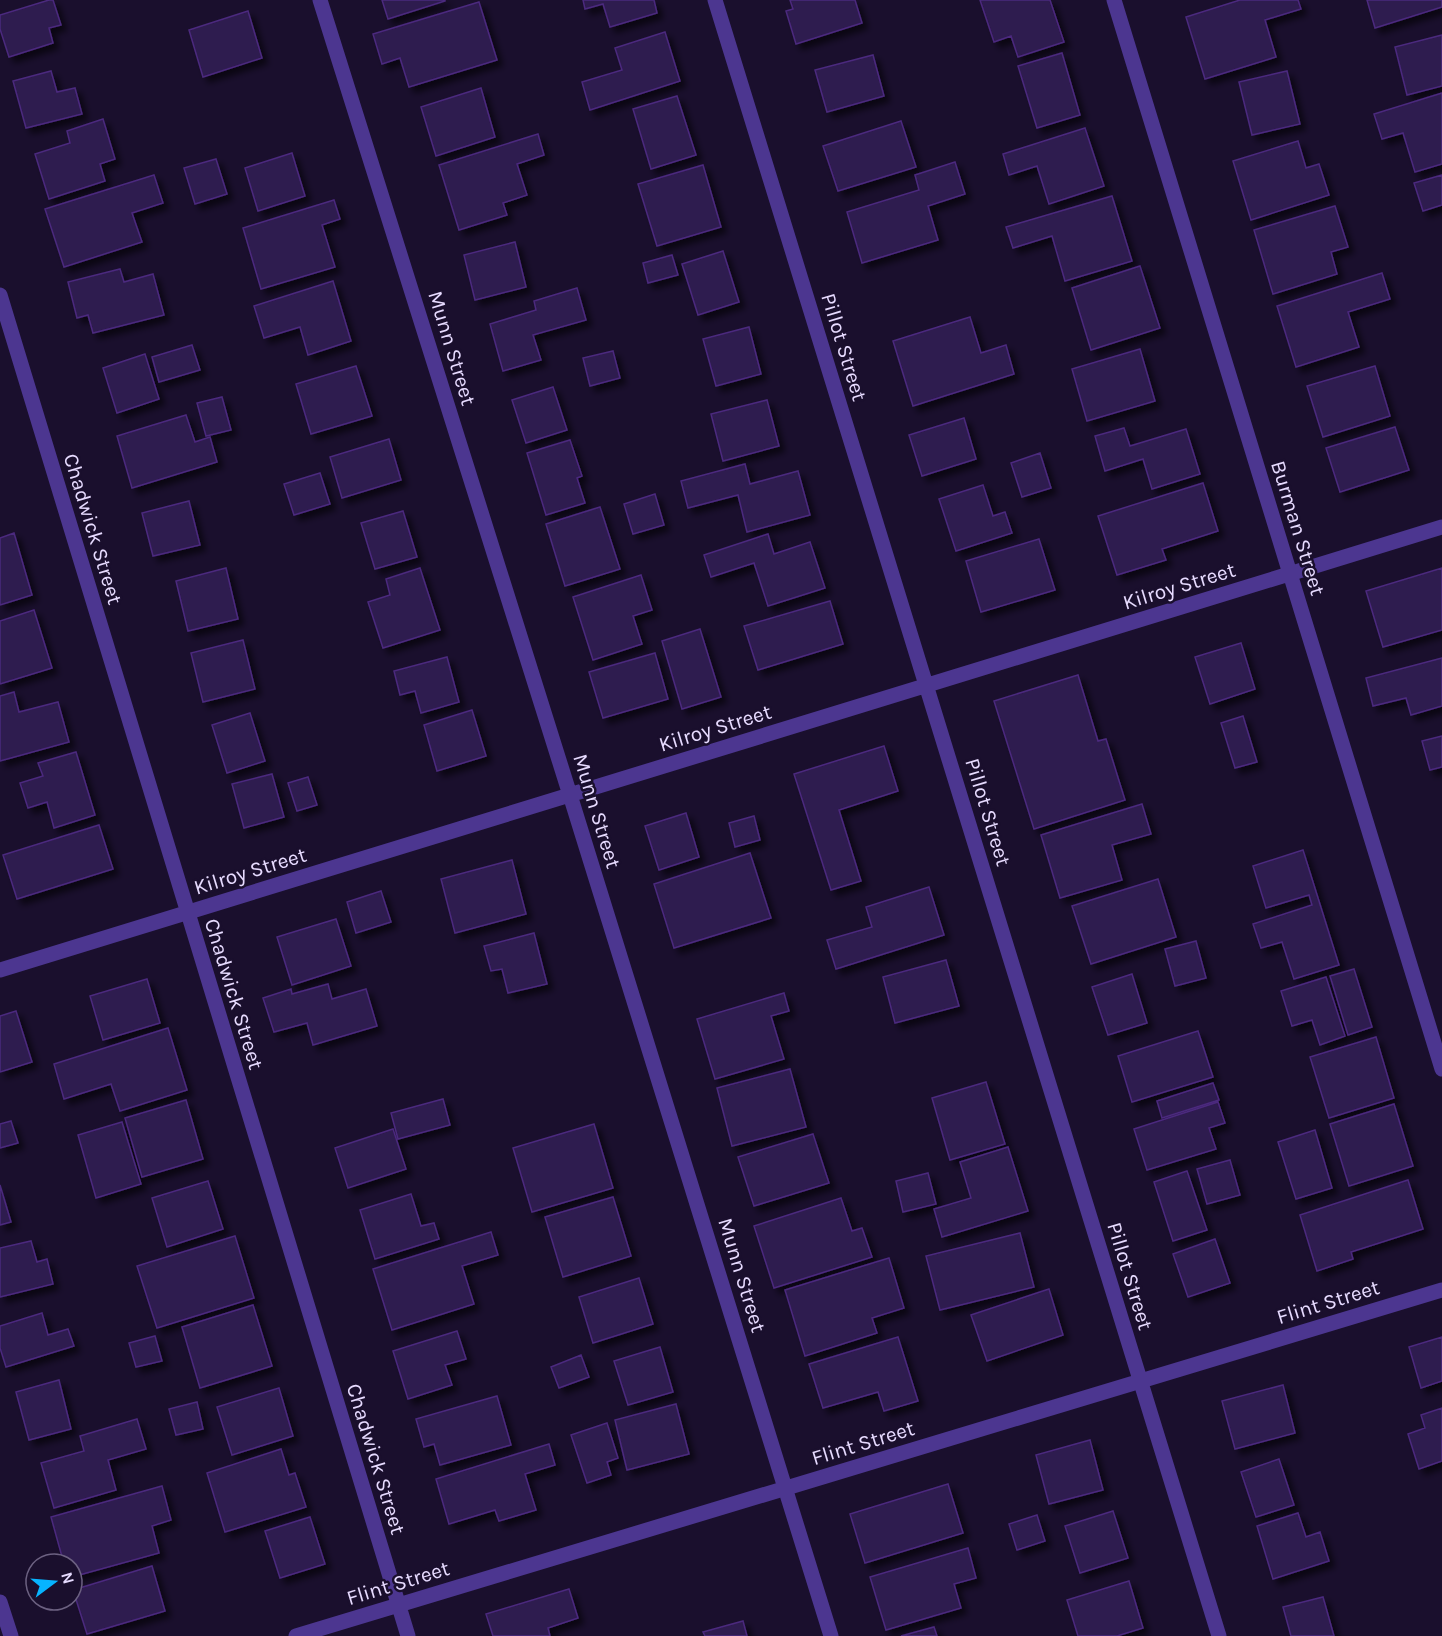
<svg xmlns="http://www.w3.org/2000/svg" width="1442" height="1636" viewBox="0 0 1442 1636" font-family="Karla,sans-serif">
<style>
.building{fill:#2f1a50;stroke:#4b2a7e;stroke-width:1.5;filter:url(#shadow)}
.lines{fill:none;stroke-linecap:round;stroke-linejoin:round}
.minor{stroke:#4c3690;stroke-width:15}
.labels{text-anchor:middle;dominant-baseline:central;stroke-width:5;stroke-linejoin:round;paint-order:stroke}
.street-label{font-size:21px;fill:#e7dbff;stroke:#1a0f2d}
</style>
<defs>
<filter id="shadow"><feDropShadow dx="5.5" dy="5.5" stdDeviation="3" flood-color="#0009"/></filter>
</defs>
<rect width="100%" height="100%" fill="#1a0f2d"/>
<path class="building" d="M49,0H53L61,25L49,28L53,43L9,57L0,29V15Z
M382,0H445V1L388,19Z
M583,0H654L657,13L610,27L603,4L585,9Z
M790,0H855L862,23L796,44L786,11L793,9Z
M980,0H1050L1064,42L1018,57L1011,36L994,42Z
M1240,0H1298L1301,9L1265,20L1276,57L1205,79L1186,17Z
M1367,0H1442V7L1375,28Z
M479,2L497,60L409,87L400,58L382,64L373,34Z
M248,11L262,58L203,77L189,30Z
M665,32L680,81L590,110L582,82L622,70L615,48Z
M1442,35V86L1407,95L1395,47Z
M1062,53L1080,115L1037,128L1018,66Z
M873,55L884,96L827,112L815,70Z
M51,71L57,92L75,88L82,114L26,128L13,81Z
M1287,71L1300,124L1252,135L1239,82Z
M481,88L495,137L436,156L421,107Z
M1442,93V164L1415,172L1403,133L1382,139L1374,114Z
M677,96L696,155L651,169L633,109Z
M103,119L115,159L100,164L105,181L49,199L35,154L70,143L67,131Z
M901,121L916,167L838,191L823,146Z
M1085,128L1104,186L1049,204L1037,166L1009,175L1003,154Z
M538,134L544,155L517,164L527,195L503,203L507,215L459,230L439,165Z
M1298,141L1306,168L1319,164L1329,195L1251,220L1233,161Z
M292,153L305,196L258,211L245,168Z
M216,159L227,194L195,204L184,168Z
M955,162L965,194L928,206L938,240L862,263L847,212L919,190L915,175Z
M703,165L721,227L657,246L638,184Z
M154,175L163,203L132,213L142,242L64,267L45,209Z
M1442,175V205L1423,211L1414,183Z
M1112,196L1132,261L1065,281L1052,236L1013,248L1006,227Z
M334,200L340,219L322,225L335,267L261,289L243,228Z
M1335,206L1348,247L1331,252L1337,274L1273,294L1254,230Z
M515,242L526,287L475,300L464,255Z
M723,251L739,302L698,315L682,264Z
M672,255L678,275L648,283L643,263Z
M1140,266L1160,328L1091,350L1072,288Z
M120,269L124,282L153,274L164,315L93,333L88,315L77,318L68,282Z
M1382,273L1390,299L1348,312L1359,347L1296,367L1277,306Z
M333,281L351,341L308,355L300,327L264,338L254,306Z
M577,288L586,320L533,335L541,360L503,371L490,324L536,310L534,301Z
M970,317L981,353L1006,345L1014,374L913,406L893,341Z
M749,327L761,374L716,386L703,339Z
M192,345L200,370L159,382L152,357Z
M1140,349L1155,401L1087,421L1072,369Z
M613,351L620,378L590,386L583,358Z
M145,354L159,399L117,413L103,368Z
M356,366L372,416L311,434L296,384Z
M1375,366L1390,416L1323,437L1307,386Z
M553,387L567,430L526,443L512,400Z
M222,397L231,430L206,436L197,403Z
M767,400L779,446L723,461L711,414Z
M186,415L195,442L210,437L217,462L132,488L117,436Z
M964,418L976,459L922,476L909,435Z
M1395,427L1409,470L1340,492L1326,448Z
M1124,428L1130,446L1186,429L1200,474L1152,489L1143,459L1105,471L1095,436Z
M389,439L401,480L342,498L330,457Z
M570,440L582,476L577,478L585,503L546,515L527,453Z
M1040,453L1051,488L1022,497L1011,463Z
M745,464L750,484L798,471L810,515L747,532L738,495L688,508L681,481Z
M320,473L330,504L294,515L284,484Z
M1203,483L1218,531L1162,549L1166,560L1117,575L1098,516Z
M983,485L993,516L1005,512L1012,533L956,551L939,499Z
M655,494L664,525L633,534L624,504Z
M189,501L200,545L153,556L142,513Z
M600,507L620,569L565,586L546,524Z
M403,511L417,557L375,569L361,523Z
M14,533L32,595L0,605V538Z
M768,534L774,554L810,542L825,588L768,606L754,563L711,577L704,555Z
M1039,539L1055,590L981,612L966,561Z
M226,568L238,619L188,631L176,581Z
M420,568L440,630L383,648L368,602L390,595L386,579Z
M1442,568V630L1383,647L1366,591Z
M641,575L652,610L633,616L642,644L593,660L573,597Z
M830,601L843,644L758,670L744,626Z
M34,610L52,668L0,684V621Z
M700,629L721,697L682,709L662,641Z
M243,640L255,689L203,702L191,653Z
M1241,643L1255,689L1210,704L1195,657Z
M655,653L668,699L603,718L589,672Z
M447,657L459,702L421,713L415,691L400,695L394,671Z
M1442,658V706L1411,715L1406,698L1373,706L1366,678Z
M1078,675L1098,741L1106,739L1125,800L1034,829L994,701Z
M14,692L19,712L58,702L69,742L0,761V696Z
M472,710L486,756L437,771L424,725Z
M250,713L265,761L227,773L212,725Z
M1243,716L1257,762L1235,768L1221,723Z
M1442,736V767L1430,770L1422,741Z
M884,746L898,791L839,810L861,881L831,890L794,774Z
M76,752L95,815L54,828L47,802L28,808L20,783L43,776L38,763Z
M272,774L284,817L244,828L232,784Z
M308,777L317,805L297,811L288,783Z
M1142,804L1151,834L1112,845L1122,880L1060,898L1041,835Z
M686,813L699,857L659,870L645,826Z
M754,816L760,840L735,847L729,823Z
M99,825L113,869L17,899L3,855Z
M1303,850L1339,965L1294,979L1282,942L1261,948L1253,924L1312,905L1309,895L1266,908L1253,866Z
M750,853L771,918L674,948L654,884Z
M512,860L526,914L455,933L441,879Z
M1158,879L1176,937L1091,964L1072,906Z
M929,887L944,935L836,969L827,940L872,927L866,907Z
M381,891L391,922L356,933L347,902Z
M336,919L351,966L292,985L277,937Z
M534,933L547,984L508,993L502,969L491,971L484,946Z
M1196,941L1206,978L1175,986L1165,949Z
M946,960L959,1006L895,1023L883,977Z
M1354,969L1372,1027L1348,1035L1330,976Z
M1132,974L1147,1023L1108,1035L1092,987Z
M1326,977L1345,1036L1320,1045L1312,1020L1292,1026L1281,991Z
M147,979L160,1023L103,1040L90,996Z
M328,984L332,999L366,989L377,1026L313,1045L307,1023L274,1032L263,998L291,989L292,994Z
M784,993L789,1011L771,1016L784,1059L715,1079L697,1019Z
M16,1011L32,1062L0,1072V1016Z
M168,1028L187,1090L120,1111L111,1084L64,1099L54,1064Z
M1198,1031L1213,1077L1132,1102L1118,1056Z
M1376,1037L1394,1098L1329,1118L1310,1057Z
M790,1069L806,1127L732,1146L717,1088Z
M986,1082L1005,1144L950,1160L932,1098Z
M1213,1083L1219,1100L1162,1118L1157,1101Z
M443,1099L450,1125L398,1139L391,1113Z
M186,1100L203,1159L142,1177L125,1118Z
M1218,1102L1225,1123L1209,1128L1216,1149L1147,1170L1134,1129Z
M1394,1104L1413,1166L1349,1186L1330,1124Z
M11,1121L18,1143L0,1148V1124Z
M122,1122L141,1184L96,1198L78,1135Z
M594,1124L613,1188L532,1212L513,1148Z
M393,1129L406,1169L348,1188L335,1148Z
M1315,1130L1332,1188L1296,1199L1278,1142Z
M813,1134L829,1183L754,1206L738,1157Z
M1008,1147L1028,1211L942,1237L934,1209L971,1198L960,1162Z
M1230,1160L1240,1195L1207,1204L1197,1169Z
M1187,1171L1207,1230L1173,1241L1154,1182Z
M928,1173L936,1204L903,1212L896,1181Z
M1408,1180L1423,1229L1351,1252L1353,1259L1317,1271L1300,1215Z
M208,1181L223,1229L167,1247L152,1198Z
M0,1185L11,1222L0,1225Z
M411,1194L421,1226L434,1223L439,1239L375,1259L360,1210Z
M613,1197L631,1256L563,1277L545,1217Z
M841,1198L852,1231L862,1228L872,1257L774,1288L754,1226Z
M491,1232L498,1255L462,1266L474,1304L392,1330L373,1269Z
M1020,1233L1034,1287L940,1310L926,1256Z
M235,1236L254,1298L157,1328L137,1266Z
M1215,1239L1230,1283L1188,1297L1173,1254Z
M31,1241L37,1262L47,1259L53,1284L0,1297V1248Z
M889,1258L904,1308L872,1318L877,1333L805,1356L785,1290Z
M639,1278L653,1324L593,1343L579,1297Z
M1049,1289L1063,1335L987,1361L971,1315Z
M253,1305L272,1366L200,1388L182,1327Z
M42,1313L48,1335L68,1329L74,1346L6,1367L0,1348V1326Z
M457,1331L466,1359L445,1365L452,1385L408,1399L393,1351Z
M155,1336L162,1361L136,1367L129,1343Z
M898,1337L918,1401L884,1411L878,1392L823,1408L809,1364Z
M1442,1337V1381L1421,1388L1409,1347Z
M660,1347L673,1392L628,1405L614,1361Z
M581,1355L589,1377L559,1388L551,1367Z
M59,1380L71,1429L29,1440L16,1392Z
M1283,1385L1295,1433L1235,1449L1222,1401Z
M279,1388L293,1436L232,1455L217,1407Z
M497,1396L511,1445L440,1465L434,1444L424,1447L416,1419Z
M197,1402L203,1429L176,1435L169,1409Z
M676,1404L689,1454L627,1470L615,1420Z
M1442,1408V1461L1419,1469L1408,1434L1425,1428L1421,1415Z
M137,1419L146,1449L108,1460L116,1490L54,1508L41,1463L84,1451L80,1436Z
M607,1423L618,1458L607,1462L611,1475L587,1483L571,1435Z
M1090,1440L1103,1490L1049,1504L1036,1455Z
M549,1444L555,1465L525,1474L536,1510L499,1521L495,1510L449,1524L436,1479Z
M281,1449L289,1475L295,1473L306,1507L225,1532L207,1473Z
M1279,1459L1294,1505L1256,1517L1241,1472Z
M948,1484L963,1533L865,1563L850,1514Z
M162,1486L171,1520L152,1526L159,1553L72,1577V1564H64L51,1517Z
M1113,1511L1128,1558L1080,1573L1065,1526Z
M1298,1513L1306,1537L1320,1532L1329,1561L1273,1579L1257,1526Z
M1037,1515L1045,1541L1017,1550L1009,1524Z
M310,1517L325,1564L280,1578L265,1531Z
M968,1548L976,1578L954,1584L961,1608L886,1630L870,1577Z
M152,1566L165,1611L87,1634L73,1590Z
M1129,1581L1143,1628L1117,1636H1078L1067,1600Z
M569,1589L578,1618L548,1628L550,1636H493L486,1614Z
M1323,1597L1334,1636H1291L1283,1607Z
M743,1621L747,1636H705L703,1632Z
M934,1627L937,1636H901Z"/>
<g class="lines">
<path class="minor" d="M320,0L570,795L831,1636
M715,0L1219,1636
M1114,0L1442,1069
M0,295L408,1636
M0,970L1442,527
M0,1602L11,1636
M296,1636L1442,1290"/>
</g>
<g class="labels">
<g class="street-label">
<text transform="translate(844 347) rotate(73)">Pillot Street</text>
<text transform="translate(452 348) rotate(73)">Munn Street</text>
<text transform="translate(1298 528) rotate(73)">Burman Street</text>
<text transform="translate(93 529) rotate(73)">Chadwick Street</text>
<text transform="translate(1179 586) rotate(-17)">Kilroy Street</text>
<text transform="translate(715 728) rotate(-17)">Kilroy Street</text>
<text transform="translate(597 811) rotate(73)">Munn Street</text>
<text transform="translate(988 812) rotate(73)">Pillot Street</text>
<text transform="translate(250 871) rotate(-17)">Kilroy Street</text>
<text transform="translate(234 994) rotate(73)">Chadwick Street</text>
<text transform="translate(742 1275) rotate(73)">Munn Street</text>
<text transform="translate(1130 1276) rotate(73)">Pillot Street</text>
<text transform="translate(1328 1302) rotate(-17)">Flint Street</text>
<text transform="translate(863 1443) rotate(-17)">Flint Street</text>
<text transform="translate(376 1459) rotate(73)">Chadwick Street</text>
<text transform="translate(398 1583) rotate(-17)">Flint Street</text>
</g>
</g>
<g transform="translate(54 1582) rotate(74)"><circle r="28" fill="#1a0f2d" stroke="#6c6181" stroke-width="1.5"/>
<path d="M0-4.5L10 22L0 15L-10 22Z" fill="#07b4ff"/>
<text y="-9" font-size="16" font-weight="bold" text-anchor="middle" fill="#e7dbff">N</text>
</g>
</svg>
